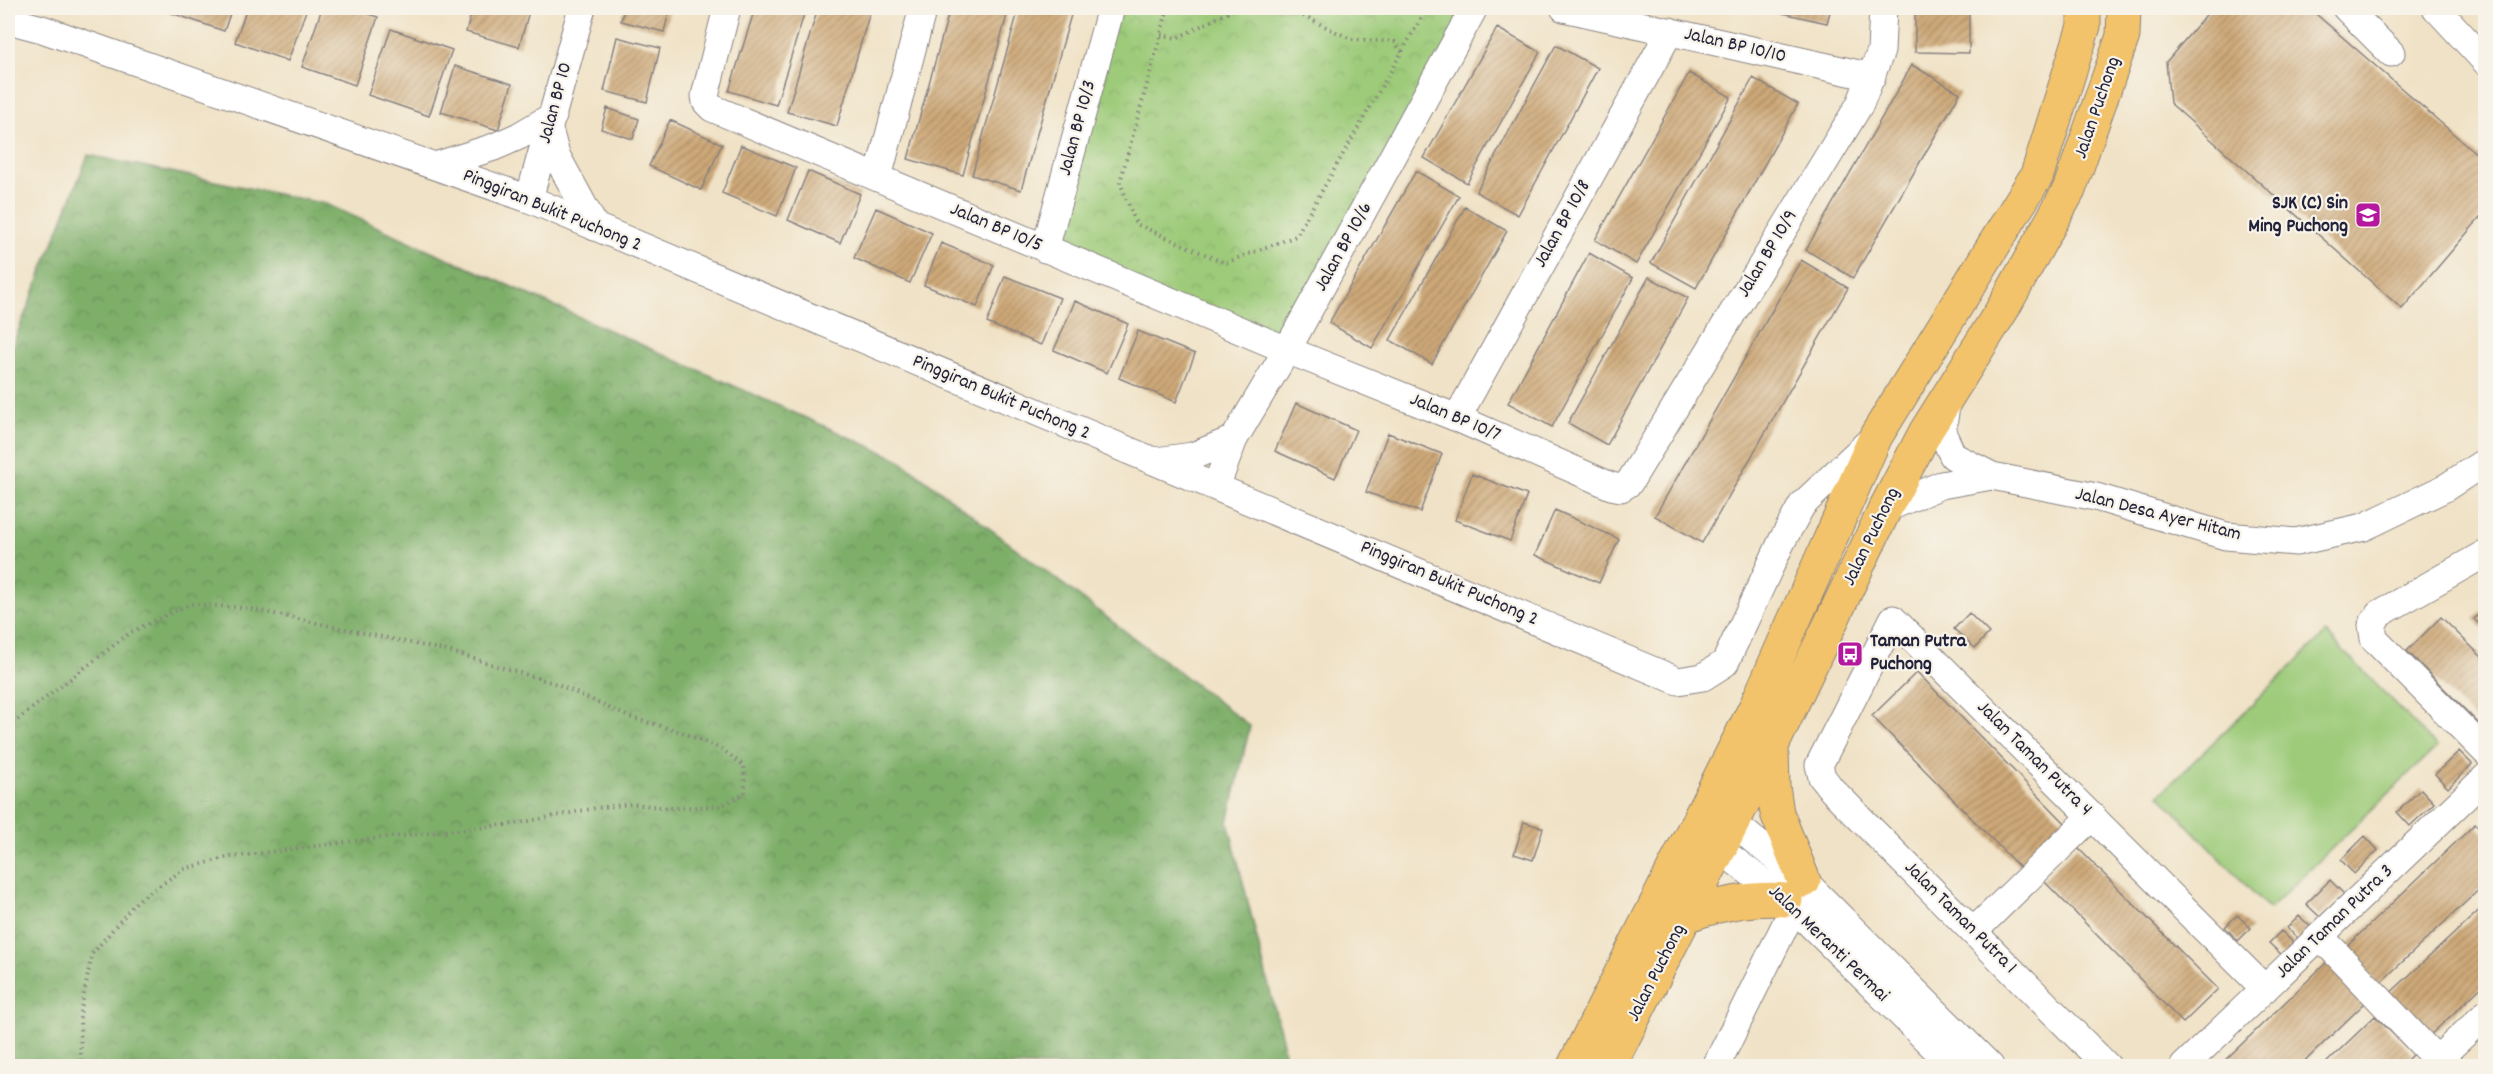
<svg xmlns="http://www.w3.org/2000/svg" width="2493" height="1074" viewBox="0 0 2493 1074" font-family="Dekko,sans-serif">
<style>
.forest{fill:url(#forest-crowns);stroke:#506852;stroke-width:1.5}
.park{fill:url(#park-crowns);stroke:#60765a;stroke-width:1.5}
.pitch{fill:#9dcb79;stroke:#60765a;stroke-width:1.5}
.building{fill:url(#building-hatch)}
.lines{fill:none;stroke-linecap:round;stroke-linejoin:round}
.minor-casing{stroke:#898280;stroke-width:29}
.major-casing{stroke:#898280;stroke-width:35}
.path{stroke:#898280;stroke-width:4;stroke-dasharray:1.5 4.5;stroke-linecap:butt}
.minor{stroke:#fff;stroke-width:27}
.major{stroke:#f2c36a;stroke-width:33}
.labels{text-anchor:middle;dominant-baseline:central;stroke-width:4.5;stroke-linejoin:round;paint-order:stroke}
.street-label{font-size:20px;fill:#22223b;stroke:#f7f3e8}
.poi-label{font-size:20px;font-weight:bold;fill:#22223b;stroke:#f7f3e8;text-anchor:end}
</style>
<defs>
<pattern id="forest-crowns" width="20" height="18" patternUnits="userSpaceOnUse" patternTransform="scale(1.5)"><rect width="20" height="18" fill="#7eaf69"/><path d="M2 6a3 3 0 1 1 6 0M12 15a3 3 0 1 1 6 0" fill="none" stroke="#678e58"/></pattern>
<pattern id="park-crowns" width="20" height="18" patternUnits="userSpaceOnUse" patternTransform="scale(1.5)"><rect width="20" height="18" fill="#9dcb79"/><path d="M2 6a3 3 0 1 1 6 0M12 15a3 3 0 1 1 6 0" fill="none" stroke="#87ae6a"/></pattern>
<pattern id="building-hatch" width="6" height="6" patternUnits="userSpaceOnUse" patternTransform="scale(1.5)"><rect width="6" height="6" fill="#cea978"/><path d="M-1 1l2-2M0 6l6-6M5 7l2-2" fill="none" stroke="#a78964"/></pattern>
</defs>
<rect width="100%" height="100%" fill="#f7f3e8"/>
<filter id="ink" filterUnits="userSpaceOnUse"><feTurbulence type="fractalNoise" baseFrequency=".0167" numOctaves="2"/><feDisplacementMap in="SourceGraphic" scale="12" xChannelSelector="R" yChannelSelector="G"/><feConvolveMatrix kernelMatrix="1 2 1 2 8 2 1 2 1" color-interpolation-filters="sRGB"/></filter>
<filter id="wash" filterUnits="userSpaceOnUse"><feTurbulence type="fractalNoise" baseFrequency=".008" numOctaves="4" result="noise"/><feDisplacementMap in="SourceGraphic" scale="24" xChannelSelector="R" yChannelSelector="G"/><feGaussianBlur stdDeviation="1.35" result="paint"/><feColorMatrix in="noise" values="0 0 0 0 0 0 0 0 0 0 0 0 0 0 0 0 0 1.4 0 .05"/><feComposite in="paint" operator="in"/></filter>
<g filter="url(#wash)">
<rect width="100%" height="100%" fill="#f0e2c6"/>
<path class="forest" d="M88,155L326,204L898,459L1250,726L1228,822L1283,1043L1285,1066H8V357Z"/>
<path class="park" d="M1111,8H1473L1287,350L1045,249Z"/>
<path class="pitch" d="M2326,633L2437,747L2269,909L2159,795Z"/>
<g id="blocks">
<path class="building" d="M167,8H232L224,31L166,11Z
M247,8H307L288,61L235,42Z
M322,8H349L378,17L355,85L302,67Z
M473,8H530L519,47L466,32Z
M624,8H670L664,32L621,21Z
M755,8H806L776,105L729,91Z
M818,8H871L837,126L787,112Z
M950,8H1009L963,175L908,159Z
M1019,8H1073L1021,190L972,175Z
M1760,8H1831L1827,23Z
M1915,8H1969V53L1915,52Z
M2212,8H2309L2486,162L2485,212L2402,309L2170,103L2166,62Z
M1497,28L1540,52L1467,183L1424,158Z
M391,29L452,50L429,116L368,95Z
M617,37L660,48L647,102L604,91Z
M1556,45L1598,68L1518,215L1476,192Z
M1912,65L1960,93L1853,278L1806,250Z
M455,66L512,84L498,130L441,112Z
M1689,73L1731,97L1636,264L1595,240Z
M1753,78L1798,104L1696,288L1651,263Z
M607,108L639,119L633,139L601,129Z
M670,120L722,144L701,190L649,166Z
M741,145L796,168L777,216L722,193Z
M808,171L860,194L840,243L788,220Z
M1416,171L1459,196L1372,348L1329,323Z
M1465,207L1507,231L1432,364L1390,340Z
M876,208L932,233L910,283L854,258Z
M941,243L994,265L977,307L924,285Z
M1589,253L1633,278L1552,427L1508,403Z
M1801,260L1848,288L1702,543L1655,516Z
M1005,276L1060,298L1041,345L987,323Z
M1649,277L1688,298L1607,445L1568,423Z
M1075,301L1128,324L1107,373L1054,350Z
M1138,331L1195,354L1176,402L1119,378Z
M1296,403L1356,430L1335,478L1275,451Z
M1388,433L1442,454L1420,512L1366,492Z
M1472,474L1527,495L1510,541L1455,520Z
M1555,510L1619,539L1599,583L1535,555Z
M2486,608V631L2474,619Z
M1969,613L1989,633L1975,648L1954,629Z
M2441,617L2486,661V731L2407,651Z
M1917,672L2068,826L2023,871L1872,716Z
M2459,751L2472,764L2448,788L2435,774Z
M2421,789L2434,803L2410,826L2397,812Z
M1524,822L1543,828L1533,860L1514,854Z
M2475,824L2486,835V883L2378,985L2344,949Z
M2365,836L2378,850L2354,874L2341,860Z
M2077,847L2218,989L2183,1023L2043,880Z
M2330,880L2344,894L2320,917L2306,904Z
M2486,904V983L2426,1039L2387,996Z
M2237,915L2251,928L2238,941L2225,927Z
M2299,916L2313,929L2301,941L2287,928Z
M2281,931L2295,944L2283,956L2269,943Z
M2329,960L2368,1000L2300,1066H2219Z
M2375,1016L2413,1054L2401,1066H2323Z"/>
</g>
</g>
<g filter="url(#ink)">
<use href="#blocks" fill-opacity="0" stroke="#898280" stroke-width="1.5"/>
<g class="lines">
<defs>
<path id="minor" d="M727,8L705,96L706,102L712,108L1287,350L1457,418L1611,486L1621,488L1629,483L1860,104L1881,51L1883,8
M1564,8L1872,77
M2346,8L2391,53
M2436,8L2486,62
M8,20L42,29L529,199L1678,681L1703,677L1725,663L1782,541L1802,505L1875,436
M549,130L556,155L595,227
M435,166L494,147L519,136L553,116
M878,177L923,8
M529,199L582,8
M1045,249L1111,8
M1457,418L1670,31
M1156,461L1193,456L1234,439
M1992,476L2096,497L2226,536L2296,542L2364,527L2445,488L2486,461
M1216,487L1234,439L1287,350L1474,8
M1885,509L1941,485L1992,476L1953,456L1942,432L1947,400
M2486,553L2379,614L2372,625L2374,639L2486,752
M1717,814L1733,823L1804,881L1990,1066
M1705,838L1786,900L1953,1066
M1973,932L2092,816
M2320,936L2437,1060
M1716,1066L1794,907
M2107,1066L1832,790L1822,777L1819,765L1893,619L2265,989
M2184,1066L2486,777
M2430,1066L2486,1014"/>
<path id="major" d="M1772,748L1773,786L1777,813L1804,881
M1686,916C1719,904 1751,897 1786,900
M1574,1066L1756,706L1876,436L2037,175L2084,26V8
M1609,1066L1772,746L1885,509L1926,431L2002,310L2069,190L2123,36L2124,8"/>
</defs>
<use href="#minor" class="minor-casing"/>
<use href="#major" class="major-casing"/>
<path class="path" d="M1168,8L1120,182L1136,224L1225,263L1296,236L1427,8
M1287,8L1351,39L1395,42L1402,52
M1161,35L1177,38L1237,8
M8,727L131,632L190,604L246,608L448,651L557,684L629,717L682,732L723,750L744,766L745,793L721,806L670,808L632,804L596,808L514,824L362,840L225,858L184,869L137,901L92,954L80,1014L81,1066"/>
<use href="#minor" class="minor"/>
<use href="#major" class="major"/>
</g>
</g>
<defs>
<symbol id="school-square" viewBox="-11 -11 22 22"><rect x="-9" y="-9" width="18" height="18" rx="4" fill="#b5179e" stroke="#f7f3e8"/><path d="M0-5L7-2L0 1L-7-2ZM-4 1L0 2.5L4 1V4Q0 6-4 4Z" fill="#fff"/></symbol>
<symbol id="bus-square" viewBox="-11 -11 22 22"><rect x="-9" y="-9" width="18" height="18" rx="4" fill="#b5179e" stroke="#f7f3e8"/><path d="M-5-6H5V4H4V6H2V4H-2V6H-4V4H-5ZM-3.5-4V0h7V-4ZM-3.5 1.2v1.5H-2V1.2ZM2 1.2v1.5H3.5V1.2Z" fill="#fff"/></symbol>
</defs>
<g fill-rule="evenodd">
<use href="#school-square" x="2353" y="200" width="30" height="30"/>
<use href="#bus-square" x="1835" y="639" width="30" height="30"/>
</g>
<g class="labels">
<g class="street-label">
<text transform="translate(1735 46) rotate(13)">Jalan BP 10/10</text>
<text transform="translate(556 103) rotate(-75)">Jalan BP 10</text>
<text transform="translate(2098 108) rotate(-71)">Jalan Puchong</text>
<text transform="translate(1078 128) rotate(-75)">Jalan BP 10/3</text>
<text transform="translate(552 211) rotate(22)">Pinggiran Bukit Puchong 2</text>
<text transform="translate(1563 224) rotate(-61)">Jalan BP 10/8</text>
<text transform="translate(996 228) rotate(23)">Jalan BP 10/5</text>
<text transform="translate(1344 247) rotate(-61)">Jalan BP 10/6</text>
<text transform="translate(1768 254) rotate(-59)">Jalan BP 10/9</text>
<text transform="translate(1001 398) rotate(23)">Pinggiran Bukit Puchong 2</text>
<text transform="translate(1455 418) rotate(23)">Jalan BP 10/7</text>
<text transform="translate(2158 515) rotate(14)">Jalan Desa Ayer Hitam</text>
<text transform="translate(1872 537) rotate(-64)">Jalan Puchong</text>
<text transform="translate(1449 584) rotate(23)">Pinggiran Bukit Puchong 2</text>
<text transform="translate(2034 759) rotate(45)">Jalan Taman Putra 4</text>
<text transform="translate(1960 918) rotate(45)">Jalan Taman Putra 1</text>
<text transform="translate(2335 922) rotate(-44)">Jalan Taman Putra 3</text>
<text transform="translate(1828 944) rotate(44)">Jalan Meranti Permai</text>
<text transform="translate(1657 973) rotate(-63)">Jalan Puchong</text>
</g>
<g class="poi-label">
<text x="2348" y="204">SJK (C) Sin<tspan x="2348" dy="23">Ming Puchong</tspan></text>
<text x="1870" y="642" text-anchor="start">Taman Putra<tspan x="1870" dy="23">Puchong</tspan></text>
</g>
</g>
<rect width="2493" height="1074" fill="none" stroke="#f7f3e8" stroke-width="30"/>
</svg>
